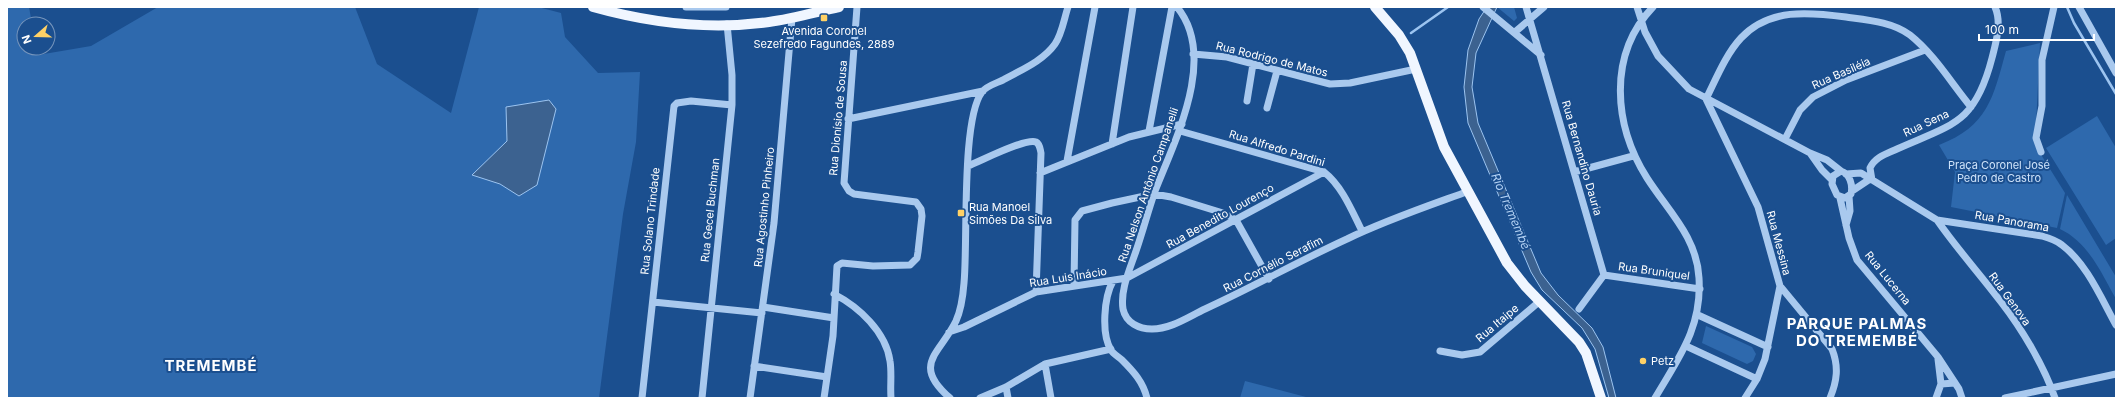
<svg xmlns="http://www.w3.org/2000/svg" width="2123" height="405" viewBox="0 0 2123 405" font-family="Inter,sans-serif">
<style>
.green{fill:#2e69ad}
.water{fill:#3c6290;stroke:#9cc4f0}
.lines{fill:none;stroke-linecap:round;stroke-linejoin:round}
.stream{stroke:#9cc4f0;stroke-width:2.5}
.minor{stroke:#a9c9ee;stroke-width:7}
.major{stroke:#f0f6ff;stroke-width:10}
.poi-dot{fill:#ffd166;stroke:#1b4f8f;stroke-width:1.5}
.labels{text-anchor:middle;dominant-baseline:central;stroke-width:4;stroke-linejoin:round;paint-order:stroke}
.poi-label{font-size:11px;fill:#fff;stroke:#1b4f8f;text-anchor:start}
.street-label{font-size:11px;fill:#fff;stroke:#1b4f8f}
.park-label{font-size:11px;fill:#cfe3fa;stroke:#1b4f8f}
.water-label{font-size:12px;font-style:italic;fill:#b5d3f5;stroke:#1b4f8f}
.district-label{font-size:15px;font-weight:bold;letter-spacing:1px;fill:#fff;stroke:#1b4f8f}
</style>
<rect width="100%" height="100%" fill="#1b4f8f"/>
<path class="green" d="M7,7H29L32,24H24V48H36L38,55L91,46L158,7H355L377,64L451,113L479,7H538L561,13L565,37L598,73L640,72L636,142L623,214L599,398H7Z
M1497,7H1514L1517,18L1514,21Z
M2040,43L2035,145L2065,193L2057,228L1951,207L1955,172L1939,145C1988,126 1993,98 2006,51Z
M2097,116L2116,148V238L2106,245L2046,148Z
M2067,195L2116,277V299C2102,274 2088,242 2060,229Z
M1706,326L1752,347L1756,354L1753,361L1747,364L1702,343Z
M1245,381L1306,397L1240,398Z"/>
<path class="water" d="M1487,7H1497L1476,53L1472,87L1478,123L1541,273L1558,295L1592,328L1603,347L1616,398H1609L1595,349L1582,328L1542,290L1531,272L1468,123L1464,87L1468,50L1479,19Z
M549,100L556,109L537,185L519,196L500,184L472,175L507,141L506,107Z"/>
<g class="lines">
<path class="stream" d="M2067,7L2074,23L2116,94
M1411,33L1448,7"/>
<path class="minor" d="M686,7H726
M1177,7C1218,57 1175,140 1155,191C1148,211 1143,231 1136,251C1130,269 1120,290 1123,309C1126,323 1139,329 1152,329C1171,329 1188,317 1205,309C1253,287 1299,261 1347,239C1386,220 1428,206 1469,191
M1483,7L1541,55
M1526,7L1604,275
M1637,7L1645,32L1658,56L1689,89L1810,153L1822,170L1832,180
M1653,7C1607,55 1614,126 1647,178C1668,211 1697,237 1699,278C1702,328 1679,357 1655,398
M2079,7L2116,73
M1515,32L1544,7
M1193,54L1227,57L1330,84L1350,83L1416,69
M1247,101L1253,64
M1267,108L1277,71
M848,119L983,91
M1149,131L1172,7
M1180,131L1324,172C1342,186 1352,211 1362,231
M1785,139L1800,110L1813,97L1846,80L1925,50
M1112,144L1133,7
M2041,152L2036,138L2042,106V60L2054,7
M1810,153L1827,160L1841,171
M1067,161L1095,7
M968,166C981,161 1025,138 1036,142C1040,144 1040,149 1041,153L1036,292
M1841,171C1850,174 1853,185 1851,194L1845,198L1837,195L1832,184L1833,176Z
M1574,172L1633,156
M1040,173L1129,137L1182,124
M1846,174L1861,173L1937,220L2042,236C2049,238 2056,240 2062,245C2087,264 2101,298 2116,325
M1872,180L1870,168C1875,157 1886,154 1897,149C1953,124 1975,124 1992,58C1996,42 2002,23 1995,7
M1852,191L1870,179
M1840,198L1849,238L1857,260L1938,357L1959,389L1962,398
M1937,220C1957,249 1980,274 2001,302C2022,329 2044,366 2055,398
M1846,225L1850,211L1849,196
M1604,275L1700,289
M1113,281C1104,297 1101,334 1111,350C1113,354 1119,357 1122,360C1134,372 1143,382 1147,398
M1074,285L1075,220L1082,211L1112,203L1154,194L1171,197L1223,213L1236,220L1269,279
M1780,286L1832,349C1839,367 1837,381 1830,398
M834,294C859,307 886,332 890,361C892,373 890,386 891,398
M653,302L762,313
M763,307L834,318
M1579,309L1604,275
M1698,315L1768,347
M949,332L964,327L1036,292L1127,278L1324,172
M1686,346L1757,379
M1440,351L1462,355L1480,352L1540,301
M1938,359L1941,384
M1045,364L1051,398
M754,366L827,377
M1006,387L1008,398
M642,398L674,106L677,103L691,101L732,105
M702,398L732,105V75L727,24
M750,398L774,223L792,18
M824,398L833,336L837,266L842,263L873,266L910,265L917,258L918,252L922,216L921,209L916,202L854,194L849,191L844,183L857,7
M950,398C911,364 940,354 956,321C961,310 963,296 964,283C968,242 961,120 982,92C986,86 997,83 1003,80C1021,70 1043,61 1055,44C1062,34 1064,19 1068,7
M980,398L1006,387L1045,364L1111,349
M1745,398L1757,379L1765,359L1780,286L1758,207L1706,99C1716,79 1726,54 1741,38C1769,8 1809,12 1846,17C1868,20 1893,22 1910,35C1934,54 1952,84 1971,107
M1936,398L1941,384L1955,383
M2005,398L2116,374"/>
<path class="major" d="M593,7C650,23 711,30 769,22C793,19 816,12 839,7
M1375,7L1399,35L1410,53L1444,147L1507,263L1525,286L1579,342L1586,353L1601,398"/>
</g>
<g class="poi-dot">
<rect x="820" y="14" width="8" height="8" rx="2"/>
<rect x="957" y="209" width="8" height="8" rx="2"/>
<circle cx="1643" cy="361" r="4"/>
</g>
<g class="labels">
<g class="poi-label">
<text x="824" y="31" text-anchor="middle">Avenida Coronel<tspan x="824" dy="13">Sezefredo Fagundes, 2889</tspan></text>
<text x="969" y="207">Rua Manoel<tspan x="969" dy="13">Simões Da Silva</tspan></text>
<text x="1651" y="361">Petz</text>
</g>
<g class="street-label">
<text transform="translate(1272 59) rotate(14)">Rua Rodrigo de Matos</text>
<text transform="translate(1841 73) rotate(-24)">Rua Basiléia</text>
<text transform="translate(838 118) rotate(-85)">Rua Dionísio de Sousa</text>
<text transform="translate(1926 123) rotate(-25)">Rua Sena</text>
<text transform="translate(1277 148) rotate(17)">Rua Alfredo Pardini</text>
<text transform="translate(1582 158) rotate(74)">Rua Bernandino Dauria</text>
<text transform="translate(1148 185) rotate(-71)">Rua Nelson Antônio Campanelli</text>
<text transform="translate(764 207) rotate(-84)">Rua Agostinho Pinheiro</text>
<text transform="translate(710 210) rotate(-84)">Rua Gecel Buchman</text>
<text transform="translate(1220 216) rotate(-29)">Rua Benedito Lourenço</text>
<text transform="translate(650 221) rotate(-84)">Rua Solano Trindade</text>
<text transform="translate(2012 221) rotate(10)">Rua Panorama</text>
<text transform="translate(1779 243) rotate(75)">Rua Messina</text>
<text transform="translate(1273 264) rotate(-27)">Rua Cornélio Serafim</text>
<text transform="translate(1654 271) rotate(8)">Rua Bruniquel</text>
<text transform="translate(1068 277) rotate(-9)">Rua Luis Inácio</text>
<text transform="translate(1888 278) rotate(51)">Rua Lucerna</text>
<text transform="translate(2010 299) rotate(54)">Rua Genova</text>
<text transform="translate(1497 323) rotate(-40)">Rua Itaipe</text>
</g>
<g class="park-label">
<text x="1999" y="165">Praça Coronel José<tspan x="1999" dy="13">Pedro de Castro</tspan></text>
</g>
<g class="water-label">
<text transform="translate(1511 211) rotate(67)">Rio Tremembé</text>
</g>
<g class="district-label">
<text x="1857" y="323">PARQUE PALMAS<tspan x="1857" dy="17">DO TREMEMBÉ</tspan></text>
<text x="211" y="365">TREMEMBÉ</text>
</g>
</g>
<rect width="2123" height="405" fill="none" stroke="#ffffff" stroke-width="16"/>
<g transform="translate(36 36) rotate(250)"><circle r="19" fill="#1b4f8f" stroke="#7695bc"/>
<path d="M0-3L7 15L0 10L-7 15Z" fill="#ffd166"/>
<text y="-6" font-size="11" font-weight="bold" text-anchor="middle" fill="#ffffff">N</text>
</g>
<path d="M1979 34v6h115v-6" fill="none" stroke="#ffffff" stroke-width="2"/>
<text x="1985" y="34" font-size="12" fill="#ffffff" stroke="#1b4f8f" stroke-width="3" paint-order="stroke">100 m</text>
</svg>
